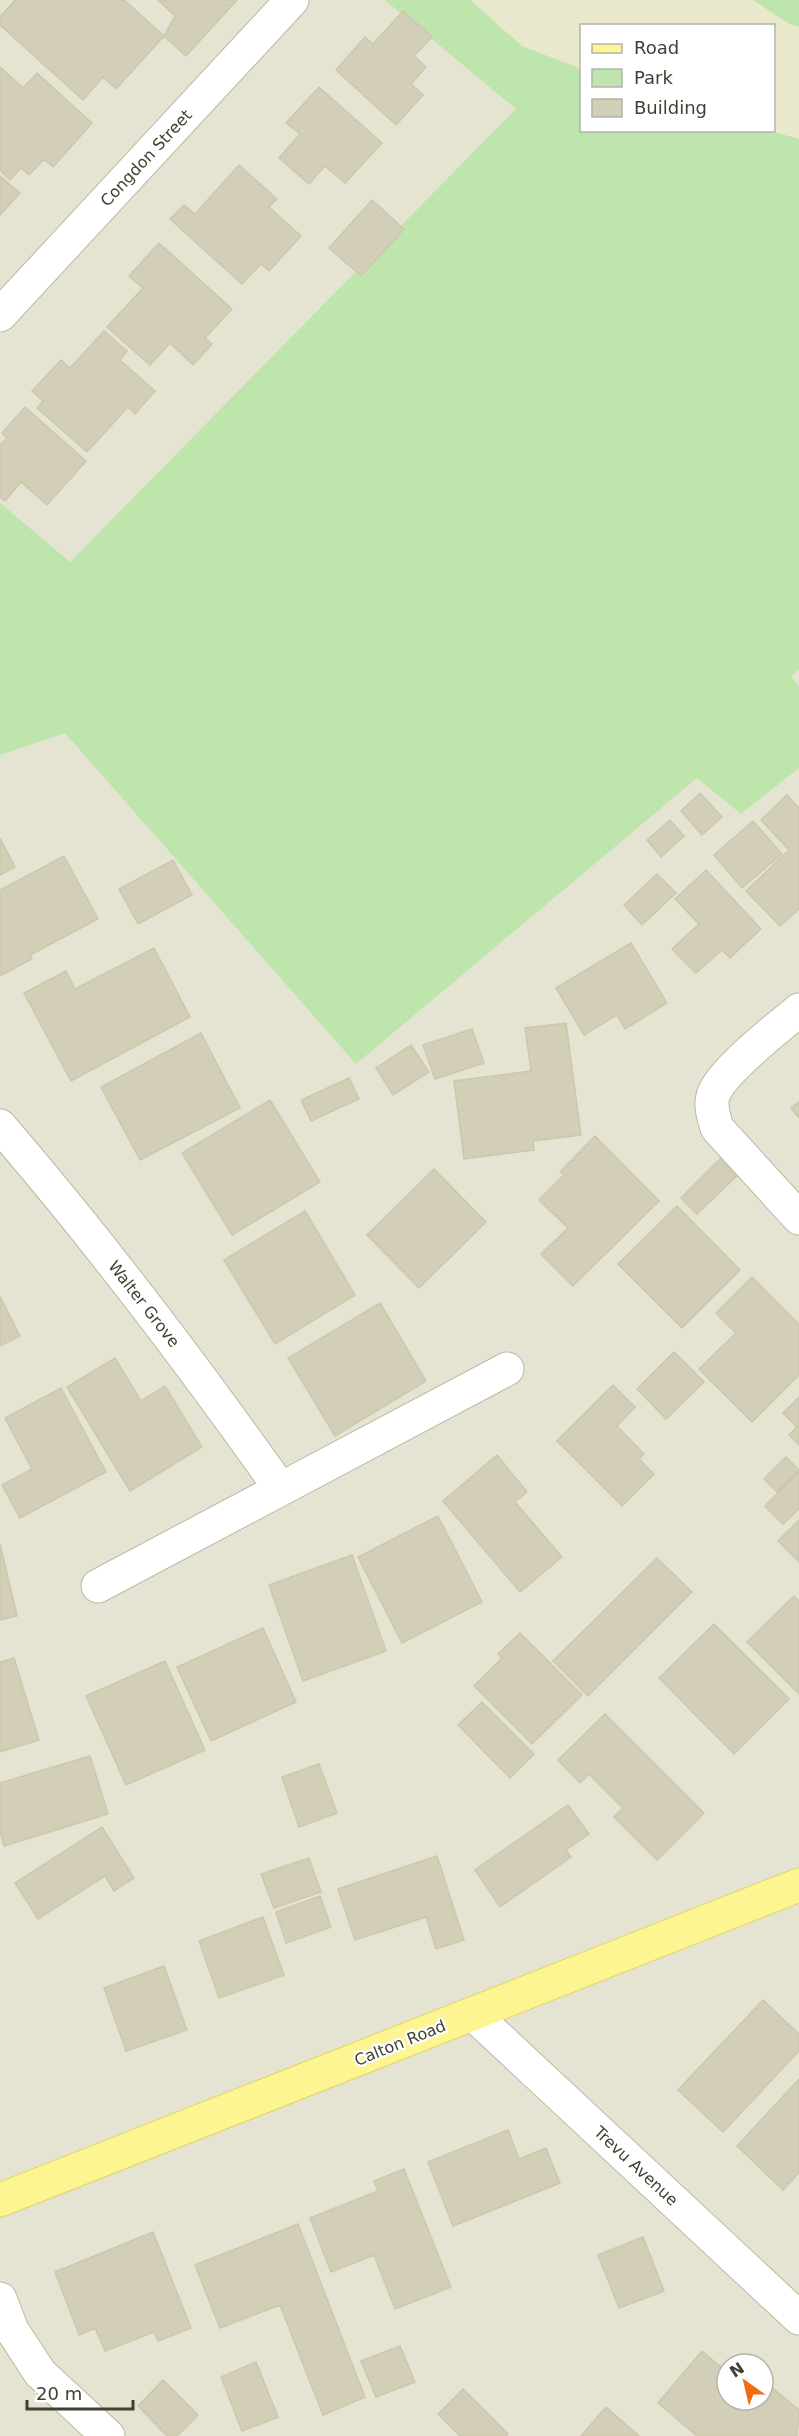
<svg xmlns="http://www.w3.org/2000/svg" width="799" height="2436" viewBox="0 0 799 2436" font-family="'DejaVu Sans',sans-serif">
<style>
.residential{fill:#e5e3d1;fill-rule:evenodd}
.education{fill:#eae8cc}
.green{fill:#bee5ab}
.building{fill:#d2ceb8;stroke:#cdc7ac;stroke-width:1.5}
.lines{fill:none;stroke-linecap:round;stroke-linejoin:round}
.minor-casing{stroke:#bcb9a6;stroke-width:35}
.major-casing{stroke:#e0d661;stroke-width:35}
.minor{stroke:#fff;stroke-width:33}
.major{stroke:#fcf591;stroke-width:33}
.labels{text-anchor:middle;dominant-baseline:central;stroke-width:4.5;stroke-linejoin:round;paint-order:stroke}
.street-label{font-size:16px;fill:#424033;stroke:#fff}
</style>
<rect width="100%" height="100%" fill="#f1f0e3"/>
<path class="residential" d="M0,0H799V2436H0ZM582,26H774V130H582ZM727,2364H763V2400H727Z"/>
<path class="education" d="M470,0H799V139L767,131L774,130V26H582L581,69L522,46Z"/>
<path class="green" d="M385,0H470L522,46L581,69L582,130H767L799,139V669L791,676L799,687V768L741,814L697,778L356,1064L65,733L0,755V503L70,562L516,109Z
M753,0H799V27L788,23Z"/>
<path class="building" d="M15,0H32L35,2L37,0H124L164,36L116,89L103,77L83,100L0,25V17Z
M158,0H237L186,56L164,36L175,16Z
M403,11L432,37L414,56L426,67L411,84L423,95L396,125L336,70L365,37L373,44Z
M0,67L23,88L37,73L92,123L53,167L44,159L29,175L21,168L10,180L0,170Z
M319,87L382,143L345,183L325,166L309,184L279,158L300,134L286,123Z
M239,165L277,199L269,207L301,236L269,271L261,264L242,284L170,219L184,205L195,214Z
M0,176L20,193L0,215Z
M372,200L404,229L361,276L329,248Z
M159,243L232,309L205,338L212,344L193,365L170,343L150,365L107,327L143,288L129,276Z
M104,331L127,351L120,360L155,391L135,414L128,407L87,452L37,408L43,401L32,391L61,360L70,368Z
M25,407L86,461L47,505L21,482L5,501L0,497V445L7,438L2,433Z
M700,793L722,817L702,835L681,811Z
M787,795L799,808V909L780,926L746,891L789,850L761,820Z
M670,820L684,836L661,857L647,840Z
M753,821L782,854L742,888L714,855Z
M0,838L15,867L0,875Z
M64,856L98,919L30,955L32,959L0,976V890Z
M173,860L192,895L138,924L119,889Z
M706,870L761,929L730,958L722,950L696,973L672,949L699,924L675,899Z
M657,874L676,893L642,925L624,905Z
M631,943L667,1003L625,1029L617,1015L584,1035L556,988Z
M154,948L190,1017L71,1081L24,993L66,971L75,989Z
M566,1023L581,1135L533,1141L534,1150L464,1159L454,1081L531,1071L525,1028Z
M472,1029L484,1063L435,1079L423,1045Z
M201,1033L240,1108L140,1160L101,1087Z
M411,1045L429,1072L393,1095L376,1068Z
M349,1078L359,1099L311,1121L301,1100Z
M270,1100L320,1182L232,1235L182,1153Z
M799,1102V1118L791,1108Z
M595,1136L659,1201L573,1286L541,1254L568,1228L539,1200L564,1175L560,1172Z
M724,1155L741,1172L697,1214L681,1198Z
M434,1169L486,1222L419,1288L367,1235Z
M677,1206L740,1270L682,1328L618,1264Z
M305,1211L355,1295L275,1344L224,1260Z
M752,1277L799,1324V1375L752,1422L699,1369L736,1333L716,1313Z
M0,1296L20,1336L0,1346Z
M380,1303L426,1381L335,1436L288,1358Z
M674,1352L704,1382L666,1419L637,1389Z
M115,1358L141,1401L165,1386L202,1447L130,1491L67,1387Z
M613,1385L635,1407L617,1426L644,1454L639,1459L654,1474L622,1506L557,1441Z
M61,1388L106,1472L20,1518L2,1485L32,1469L5,1418Z
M799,1397V1445L789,1435L797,1427L783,1413Z
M497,1455L527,1492L515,1502L562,1557L520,1592L443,1501Z
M786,1457L799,1470L777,1492L764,1479Z
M799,1472V1509L783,1524L765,1506Z
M438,1516L482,1602L402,1643L358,1557Z
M799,1520V1562L778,1541Z
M0,1544L17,1616L0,1620Z
M352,1555L386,1651L303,1681L269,1585Z
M657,1558L692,1592L588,1696L553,1661Z
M794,1596L799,1601V1694L747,1642Z
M714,1624L789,1699L734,1754L659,1678Z
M263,1628L296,1702L211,1741L177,1667Z
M520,1633L582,1695L532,1744L474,1686L502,1658L498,1654Z
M14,1658L39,1740L0,1752V1662Z
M165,1661L205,1750L126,1785L86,1696Z
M482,1702L534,1754L510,1778L458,1725Z
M605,1714L704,1813L657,1860L614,1817L623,1808L589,1774L580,1783L558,1760Z
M90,1756L108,1814L4,1846L0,1832V1783Z
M319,1764L337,1813L299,1827L282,1777Z
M568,1805L589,1834L566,1850L571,1857L500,1907L475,1870Z
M102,1827L134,1878L114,1891L105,1876L38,1919L15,1883Z
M437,1856L464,1940L436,1949L426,1917L355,1940L338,1889Z
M309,1858L321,1892L274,1908L261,1874Z
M320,1896L331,1927L286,1943L276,1912Z
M263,1917L284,1975L219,1998L199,1941Z
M164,1966L187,2030L126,2051L104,1988Z
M763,2000L799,2034V2051L723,2132L678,2090Z
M799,2079V2173L783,2190L737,2146Z
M508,2130L519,2159L546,2148L560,2183L453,2226L428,2162Z
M404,2169L451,2287L395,2309L374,2255L331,2272L310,2218L378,2191L374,2181Z
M298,2224L365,2397L323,2415L280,2305L220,2328L195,2265Z
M153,2232L191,2328L158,2341L154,2332L105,2351L95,2328L79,2335L55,2272Z
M643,2237L664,2291L619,2308L598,2255Z
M400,2346L415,2382L376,2397L361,2361Z
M702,2351L723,2369L734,2356L744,2364H727V2400H763V2380L799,2410L797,2436H697L658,2403Z
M256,2362L278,2417L242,2431L221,2377Z
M163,2380L198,2415L177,2436H167L138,2406Z
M463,2389L508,2434L506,2436H460L438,2414Z
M606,2407L639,2436H581Z"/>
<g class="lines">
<defs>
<path id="minor" d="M0,315L292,0
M799,1010C779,1027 720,1072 713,1096C710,1107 714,1117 717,1128L799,1218
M0,1126C100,1242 192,1364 280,1488
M98,1586L507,1369
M473,2014L799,2318
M0,2299L12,2330L40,2373L108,2436"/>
<path id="major" d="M0,2200L799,1885"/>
</defs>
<use href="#minor" class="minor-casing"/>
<use href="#major" class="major-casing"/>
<use href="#minor" class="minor"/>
<use href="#major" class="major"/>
</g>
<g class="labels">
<g class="street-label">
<text transform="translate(146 158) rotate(-47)">Congdon Street</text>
<text transform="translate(144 1304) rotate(52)">Walter Grove</text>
<text transform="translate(400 2043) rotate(-22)">Calton Road</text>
<text transform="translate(636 2166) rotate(43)">Trevu Avenue</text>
</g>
</g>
<rect x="580" y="24" width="195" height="108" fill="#ffffff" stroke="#b3b3ad" stroke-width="1.5"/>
<rect x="592" y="44" width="30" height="9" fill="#fcf591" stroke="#b3b3ad" stroke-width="1.5"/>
<text x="634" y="54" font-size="18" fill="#424033">Road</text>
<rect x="592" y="69" width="30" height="18" fill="#bee5ab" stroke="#b3b3ad" stroke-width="1.5"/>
<text x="634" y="84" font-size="18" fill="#424033">Park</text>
<rect x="592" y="99" width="30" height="18" fill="#d2ceb8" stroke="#b3b3ad" stroke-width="1.5"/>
<text x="634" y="114" font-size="18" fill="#424033">Building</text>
<g transform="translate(745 2382) rotate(326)"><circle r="28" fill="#ffffff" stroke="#b3b3ad" stroke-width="1.5"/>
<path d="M0-4.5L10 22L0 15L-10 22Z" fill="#f56915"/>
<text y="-9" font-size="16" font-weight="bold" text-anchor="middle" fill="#424033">N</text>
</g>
<path d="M27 2400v9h106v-9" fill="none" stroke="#424033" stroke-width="3"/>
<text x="36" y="2400" font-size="18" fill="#424033" stroke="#ffffff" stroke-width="4.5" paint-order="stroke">20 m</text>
</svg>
